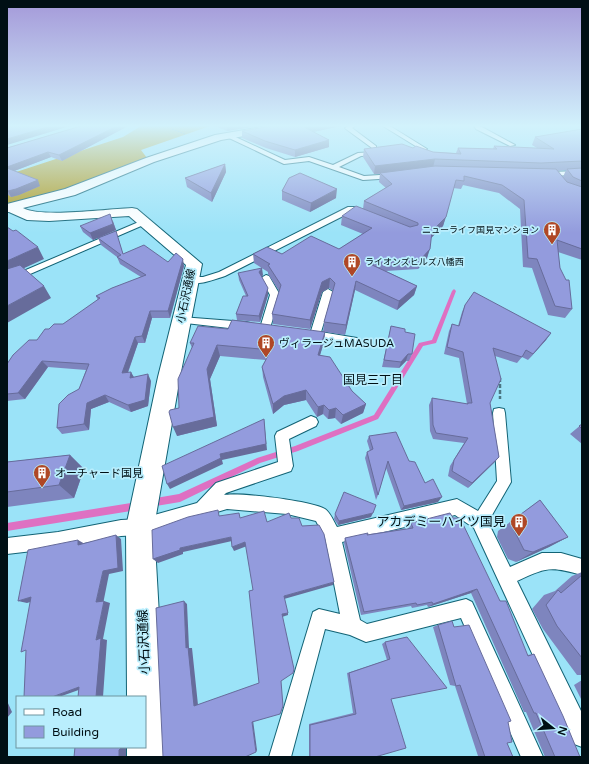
<svg xmlns="http://www.w3.org/2000/svg" width="589" height="764" viewBox="0 0 589 764" font-family="'Varela Round','Noto Sans JP',sans-serif">
<style>
.forest{fill:#b09a1f}
.lines{fill:none;stroke-linecap:round;stroke-linejoin:round}
.stream{fill:#de70c2;fill-rule:evenodd}
.service-casing{stroke:#126375;stroke-width:2}
.minor-casing{stroke:#126375;stroke-width:2}
.path-far1{stroke:#4b7683;stroke-width:1;stroke-dasharray:2 1;stroke-linecap:butt}
.path{stroke:#4b7683;stroke-width:2.5;stroke-dasharray:4 2;stroke-linecap:butt}
.service{fill:#fff;fill-rule:evenodd}
.minor{fill:#fff;fill-rule:evenodd}
.wall{fill:#7e85be;fill-rule:evenodd}
.shaded-wall{fill:#676c9b}
.building{fill:#939bdd;stroke:#676c9b}
.labels{text-anchor:middle;dominant-baseline:central;stroke-width:3.5;stroke-linejoin:round;paint-order:stroke}
.far-poi-label{font-size:9px;fill:#000f14;stroke:#b9eefd;text-anchor:end}
.street-label{font-size:11px;fill:#000f14;stroke:#b9eefd}
.poi-label{font-size:11px;fill:#000f14;stroke:#b9eefd;text-anchor:start}
.neighbourhood-label{font-size:12px;fill:#000f14;stroke:#b9eefd}
.near-poi-label{font-size:13px;fill:#000f14;stroke:#b9eefd;text-anchor:end}
.near-street-label{font-size:13px;fill:#000f14;stroke:#b9eefd}
</style>
<rect width="100%" height="100%" fill="#9be3f8"/>
<path class="forest" d="M141,126H210L141,150L147,158L66,190L7,204V175L123,137Z"/>
<g class="lines">
<path class="stream" d="M454,289L456,291L436,343L423,346L378,419L298,451L260,463L180,502L150,507L147,506L146,503L147,500L150,499L179,494L257,458L295,446L374,415L419,343L432,340L452,291Z
M137,502L140,503L141,506L140,509L137,510L7,531V523Z"/>
<defs>
<path id="service" d="M348,126H355L352,128L376,146V148H372L346,129L345,128Z
M383,126H390L427,149L422,150Z
M474,126H480L515,145L510,146L476,129Z
M229,134L285,160L309,157L333,165L358,153L374,152L376,153V155L361,156L339,167L364,176L395,174L398,176L395,178L363,180L309,161L284,164L227,137L226,136Z
M582,171V175L545,176L542,174L545,172Z
M348,207H354L371,215L367,217L351,212L225,276C215,279 194,288 185,280L190,277H203L219,272Z
M141,221H147L148,223L7,284V278Z
M266,275L269,276L280,295L270,328L269,331H261L260,328L270,295L261,278Z
M328,289L333,292L321,332L357,338L358,341L357,344L353,345L309,338L305,337L304,334L305,331H311L323,292Z
M181,317L246,322L250,323L251,326L250,329L246,330L177,322L176,320L177,318Z
M499,408L504,409L505,413L511,482L488,522L510,567L542,553H561L582,559V575C550,566 547,567 517,581L582,713V747L574,744L474,528L455,515L342,542L360,620L367,624L466,599L472,602L543,757H521L461,618L366,642L350,635L325,629L291,757H269L313,612L319,609L340,614L325,538L316,521L287,514L227,509L140,535L121,536L58,548L7,554V538L58,532L121,520L140,519L197,503L216,483L278,462L275,436L277,432L311,416L316,418L318,422L316,426L289,439L293,466L291,471L226,493L224,495C238,492 312,501 325,509C330,512 334,522 337,527L457,499L478,511L497,481L493,413L494,409Z"/>
<path id="minor" d="M267,126H290L285,129L221,140L154,162L75,195L23,208C41,218 108,209 132,208L137,209L202,264L180,377L154,527L167,757H127V747H145V697H127L126,527L158,377L186,265L129,216L49,221L27,220L9,212H7V204L65,189L146,158L215,135Z"/>
</defs>
<use href="#service" class="service-casing"/>
<use href="#minor" class="minor-casing"/>
<path class="path-far1" d="M172,129L185,134"/>
<path class="path" d="M500,378V399"/>
<use href="#service" class="service"/>
<use href="#minor" class="minor"/>
</g>
<path class="wall" d="M81,126H128L62,161L51,157L14,171L40,186L19,195L11,197L7,194V148Z
M215,126H258L227,131Z
M341,126L313,132L329,140V147L295,157L266,148L242,138V131Z
M582,129V260L558,252L560,268L572,309L565,318L548,315L532,268L523,267L520,209L499,193L463,185L461,189L453,188L443,226L431,238L427,258L418,269L386,271L417,286L414,295L397,310L355,290L345,335L325,332L324,342L320,355L352,391L366,404L363,413L341,424L335,418L328,419L323,414L317,417L306,400L284,405L273,414L263,377L262,367L266,360L220,356L210,379L217,426L177,436L179,408L192,348L190,343L228,329L323,332L324,322L333,291L329,288L322,292L310,329L273,324L272,314L279,291L268,274V272L254,263L253,254H282L339,249L363,234L341,225L342,216L363,209L364,201L386,188L379,182L380,174H374L363,157L364,149L413,148L433,152L456,153L458,148L493,149L494,146L537,148L532,145L535,137ZM566,170L563,177L558,171Z
M225,164L226,172L212,202L187,187L185,178Z
M282,191L336,198L310,212L282,200Z
M113,221L116,230L93,240L83,232L80,226Z
M98,238H118L123,254L168,262L184,266L170,318H152L145,343H138L128,373L134,377L151,381L148,406L131,412L109,402L91,409L89,430L62,434L57,428L79,389L86,370L48,367L25,399L7,401V364L37,340L49,329L63,324L98,300L96,296L141,277L120,264L117,257L101,245Z
M238,273L263,275L262,276L268,295L260,322L237,320L236,314L246,296L239,280Z
M465,305L551,333L546,340L528,360L522,357L517,363L495,356L490,403L499,457L468,488L448,476L450,466L464,443L433,439L430,431L429,405L432,398L467,404L459,358L444,354L449,331L452,324L458,326L462,312Z
M391,326L405,332L412,354L409,361H406L399,368L382,367Z
M582,424V444L570,434Z
M369,436L409,461L425,483L438,502L401,510L386,468L378,495L376,500L365,458L367,452L370,451L367,441Z
M70,455L84,469L74,498L7,507V462Z
M540,500L568,537L549,547L516,562L508,559L497,537L498,531Z
M335,514L371,517L338,525L334,519Z
M453,518L500,601L527,655L534,654L580,757H545L526,712H524L471,593L428,607L427,605L412,608L411,606L361,615L344,543L345,538L408,528L411,523Z
M582,572V675H577L543,629L532,609L544,595L555,591L572,576Z
M438,625L454,627L508,722L507,743L513,757H471L478,756L455,686L450,685L433,627Z
M407,637L375,757H309V724L353,713L347,673L387,660L382,644L385,642Z
M582,680V701L574,685Z"/>
<path class="shaded-wall" d="M51,126H70L7,145V139Z
M117,126H128L62,161L59,155Z
M227,126H258L227,131Z
M307,126H341L303,134L304,127Z
M329,140V147L295,157V150Z
M48,152L51,157L9,173L7,170V167Z
M435,159L433,168L374,174L375,166Z
M225,164L226,172L212,202L211,193Z
M38,180L40,186L19,195L11,197L8,191Z
M337,189L336,198L310,212L311,203Z
M110,214L116,230L93,240L90,233Z
M446,217L443,226L429,240L432,231Z
M38,247L44,259L7,276V261Z
M430,249L427,258L418,269L421,259Z
M183,259L184,266L170,318L168,311Z
M262,268L263,275L260,279L259,272Z
M330,278L329,288L322,292L310,329V320L322,282Z
M356,281L355,290L345,335L346,325Z
M44,286L51,298L7,323V306Z
M417,286L414,295L397,310L399,301Z
M268,288V295L260,322L259,316Z
M150,311L152,318L145,343L142,336Z
M325,332L324,342L317,365L318,355Z
M551,333L546,340L528,360L533,354Z
M135,337L138,343L125,380L122,373Z
M217,345L220,356L210,379L217,426L177,436L173,427L207,369Z
M408,354L406,361L399,368L401,362Z
M42,361L48,367L25,399L18,393Z
M131,372L135,379L130,378Z
M148,374L151,381L148,406L131,412L128,405Z
M306,390V400L284,405L273,414V404L284,396Z
M105,395L109,402L91,409L89,430L84,424L87,403Z
M366,404L363,413L341,424L343,415Z
M324,405L323,414L317,417L318,407Z
M336,408L335,418L328,419L329,410Z
M264,419L267,450L222,460L223,464L170,489L167,484L220,454Z
M70,455L84,469L74,498L59,485Z
M499,457L494,463L468,488L472,483Z
M442,497L438,502L401,510L404,506Z
M373,513L371,517L338,525L339,521Z
M116,535L121,539L123,571L109,574L103,604L96,602L103,571Z
M231,537L232,541L183,552V554L158,563L153,559L180,548Z
M568,537L549,547L516,562L533,552Z
M78,540L85,544L78,545Z
M245,542L247,546L234,551L232,547Z
M334,582L333,585L284,599V596Z
M477,589L471,593L428,607L433,604Z
M31,597L40,599L27,603L18,601Z
M104,601L110,603L103,639L107,640L103,697H96V640Z
M184,601L187,604L189,648H192L198,705L194,706L186,648Z
M288,613V615L282,617V614Z
M79,687H87L59,697H52Z
M7,701L12,712L7,718Z
M253,720L257,750L256,752L252,722Z
M121,747H126V757H119V750Z"/>
<path class="building" d="M7,126H51L7,139Z
M81,126H117L59,155L48,152L7,167V148Z
M271,126H307L304,127L329,140L295,150L265,141L242,131Z
M582,129V161L541,163L435,159L375,166L364,149L402,144L413,148L416,146L433,152L461,154L458,148L497,149L494,146L554,149L535,137Z
M225,164L211,193L185,178Z
M435,166L556,169L567,182L582,187V249L557,240L560,268L566,280H569L572,309L555,306L537,259L528,258L524,200L502,185L464,176V181L456,180L446,217L432,231L430,249L421,259L370,264L417,286L399,301L356,281L346,325L324,322L335,283L330,278L322,282L310,320L272,314L281,285L268,265L270,264L253,254L267,247L282,254L311,236L339,249L372,228L342,216L356,206L410,227L418,225V223L364,201L392,184L380,173Z
M7,168L38,180L16,189L8,191L7,190Z
M582,168V181L573,177L567,169Z
M300,173L337,189L311,203L282,191L289,178Z
M110,214L113,224L90,233L80,226Z
M7,227L13,231L16,230L38,247L7,261Z
M116,231L123,254L144,245L168,262L176,253L183,259L168,311H150L142,336L135,337L122,373L131,372L130,378L148,374L145,400L128,405L105,395L87,403L84,424L57,428L59,404L68,395L79,389L89,364L42,361L18,393L7,394V364L13,355L29,340H37L45,329H49L54,324H63L100,298L96,296L112,288L146,275L117,257L121,255L98,238Z
M20,265L44,286L7,306V269Z
M262,268L259,272L268,288L259,316L236,314L243,296H248L238,273Z
M474,292L551,333L533,354L526,350L522,357L493,348L501,379L490,403L499,457L472,483L452,471L454,460L468,438L436,433L433,425L432,398L468,404V403H472L463,352L447,347L452,324L459,326L465,305Z
M232,320L325,332L318,355L330,357L352,391L366,404L343,415L336,408L329,410L324,405L318,407L306,390L284,396L273,404L262,367L271,350L217,345L207,369L214,417L173,427L169,412L170,410L179,408L178,379L194,343H190L198,326L228,329Z
M391,326L405,329V332L415,334L412,354H408L401,362L384,360Z
M264,419L266,444L220,454L221,458L167,484L162,466Z
M582,424V429L579,426Z
M396,432L409,461L415,462L425,483L433,479L442,497L404,506L388,461L378,495L367,452L373,449L369,436Z
M70,455L59,485L7,492V462Z
M344,492L376,505L373,513L339,521L335,514Z
M540,500L568,537L533,552L524,550L512,526L513,520Z
M218,510L219,516L239,513L240,518L264,511L267,522L289,513L291,518H299L302,526L319,525L324,534L334,582L284,596L288,613L282,614L294,669L293,673L281,681L283,706L280,714L252,722L256,752L245,757H163L156,608L184,601L186,648L188,647L194,706L259,683L249,591L253,590L245,542L232,547L231,537L180,548V550L153,559L152,530L188,517Z
M450,513L453,518H460L500,601H506L528,656L534,654L563,716L580,757H555L536,713H534L477,589L433,604L432,602L417,605L416,603L364,612L345,538L368,533L367,535L413,528L411,523Z
M116,535L118,568L103,571L96,602L104,601L96,640L101,638L96,697H78L79,687L52,697H24L26,650L21,652L31,597L18,601L28,550L78,540V545Z
M582,575V658L557,626L546,605L558,590L561,593Z
M452,621L454,627L469,625L511,721L508,722L512,742L507,743L513,757H485L460,685L456,686L438,625Z
M407,637L447,688L391,699L406,748L375,757H310V725L356,714L349,673L390,659L385,642Z
M75,747H121V748L119,750V757H74Z"/>
<linearGradient id="sky" x2="0" y2="1"><stop stop-color="#a499d9"/><stop offset="0.54" stop-color="#d2f2fc"/><stop offset="1" stop-color="#d2f2fc" stop-opacity="0"/></linearGradient>
<rect width="589" height="233" fill="url(#sky)"/>
<defs>
<symbol id="building-pin" viewBox="-11 -11 22 30"><path d="M0 17L-7.5 6A9.5 9.5 0 1 1 7.5 6Z" fill="#af4726" stroke="#b9eefd"/><path d="M-4-6H4V6H1V3H-1V6H-4ZM-2.5-4.3h1.7v1.8h-1.7ZM.8-4.3h1.7v1.8H.8ZM-2.5-1h1.7V.8h-1.7ZM.8-1h1.7V.8H.8Z" fill="#fff"/></symbol>
</defs>
<g fill-rule="evenodd">
<use href="#building-pin" x="542" y="220" width="20" height="27"/>
<use href="#building-pin" x="342" y="252" width="20" height="27"/>
<use href="#building-pin" x="256" y="333" width="20" height="27"/>
<use href="#building-pin" x="32" y="463" width="20" height="27"/>
<use href="#building-pin" x="509" y="512" width="20" height="27"/>
</g>
<g class="labels">
<g class="far-poi-label">
<text x="539" y="230">ニューライフ国見マンション</text>
<text x="365" y="262" text-anchor="start">ライオンズヒルズ八幡西</text>
</g>
<g class="street-label">
<text transform="translate(186 296) rotate(-78)">小石沢通線</text>
</g>
<g class="poi-label">
<text x="279" y="343">ヴィラージュMASUDA</text>
<text x="55" y="473">オーチャード国見</text>
</g>
<g class="neighbourhood-label">
<text x="373" y="380">国見三丁目</text>
</g>
<g class="near-poi-label">
<text x="506" y="522">アカデミーハイツ国見</text>
</g>
<g class="near-street-label">
<text transform="translate(144 642) rotate(-92)">小石沢通線</text>
</g>
</g>
<rect width="589" height="764" fill="none" stroke="#000f14" stroke-width="16"/>
<rect x="16" y="696" width="130" height="52" fill="#b9eefd" stroke="#6f95a0"/>
<rect x="24" y="709" width="20" height="6" fill="#ffffff" stroke="#6f95a0"/>
<text x="52" y="716" font-size="12" fill="#000f14">Road</text>
<rect x="24" y="726" width="20" height="12" fill="#939bdd" stroke="#6f95a0"/>
<text x="52" y="736" font-size="12" fill="#000f14">Building</text>
<g transform="translate(553 728) rotate(107)" stroke="#b9eefd" stroke-width="3" paint-order="stroke">
<path d="M0-3L7 15L0 10L-7 15Z" fill="#000f14"/>
<text y="-6" font-size="11" font-weight="bold" text-anchor="middle" fill="#000f14">N</text>
</g>
</svg>
